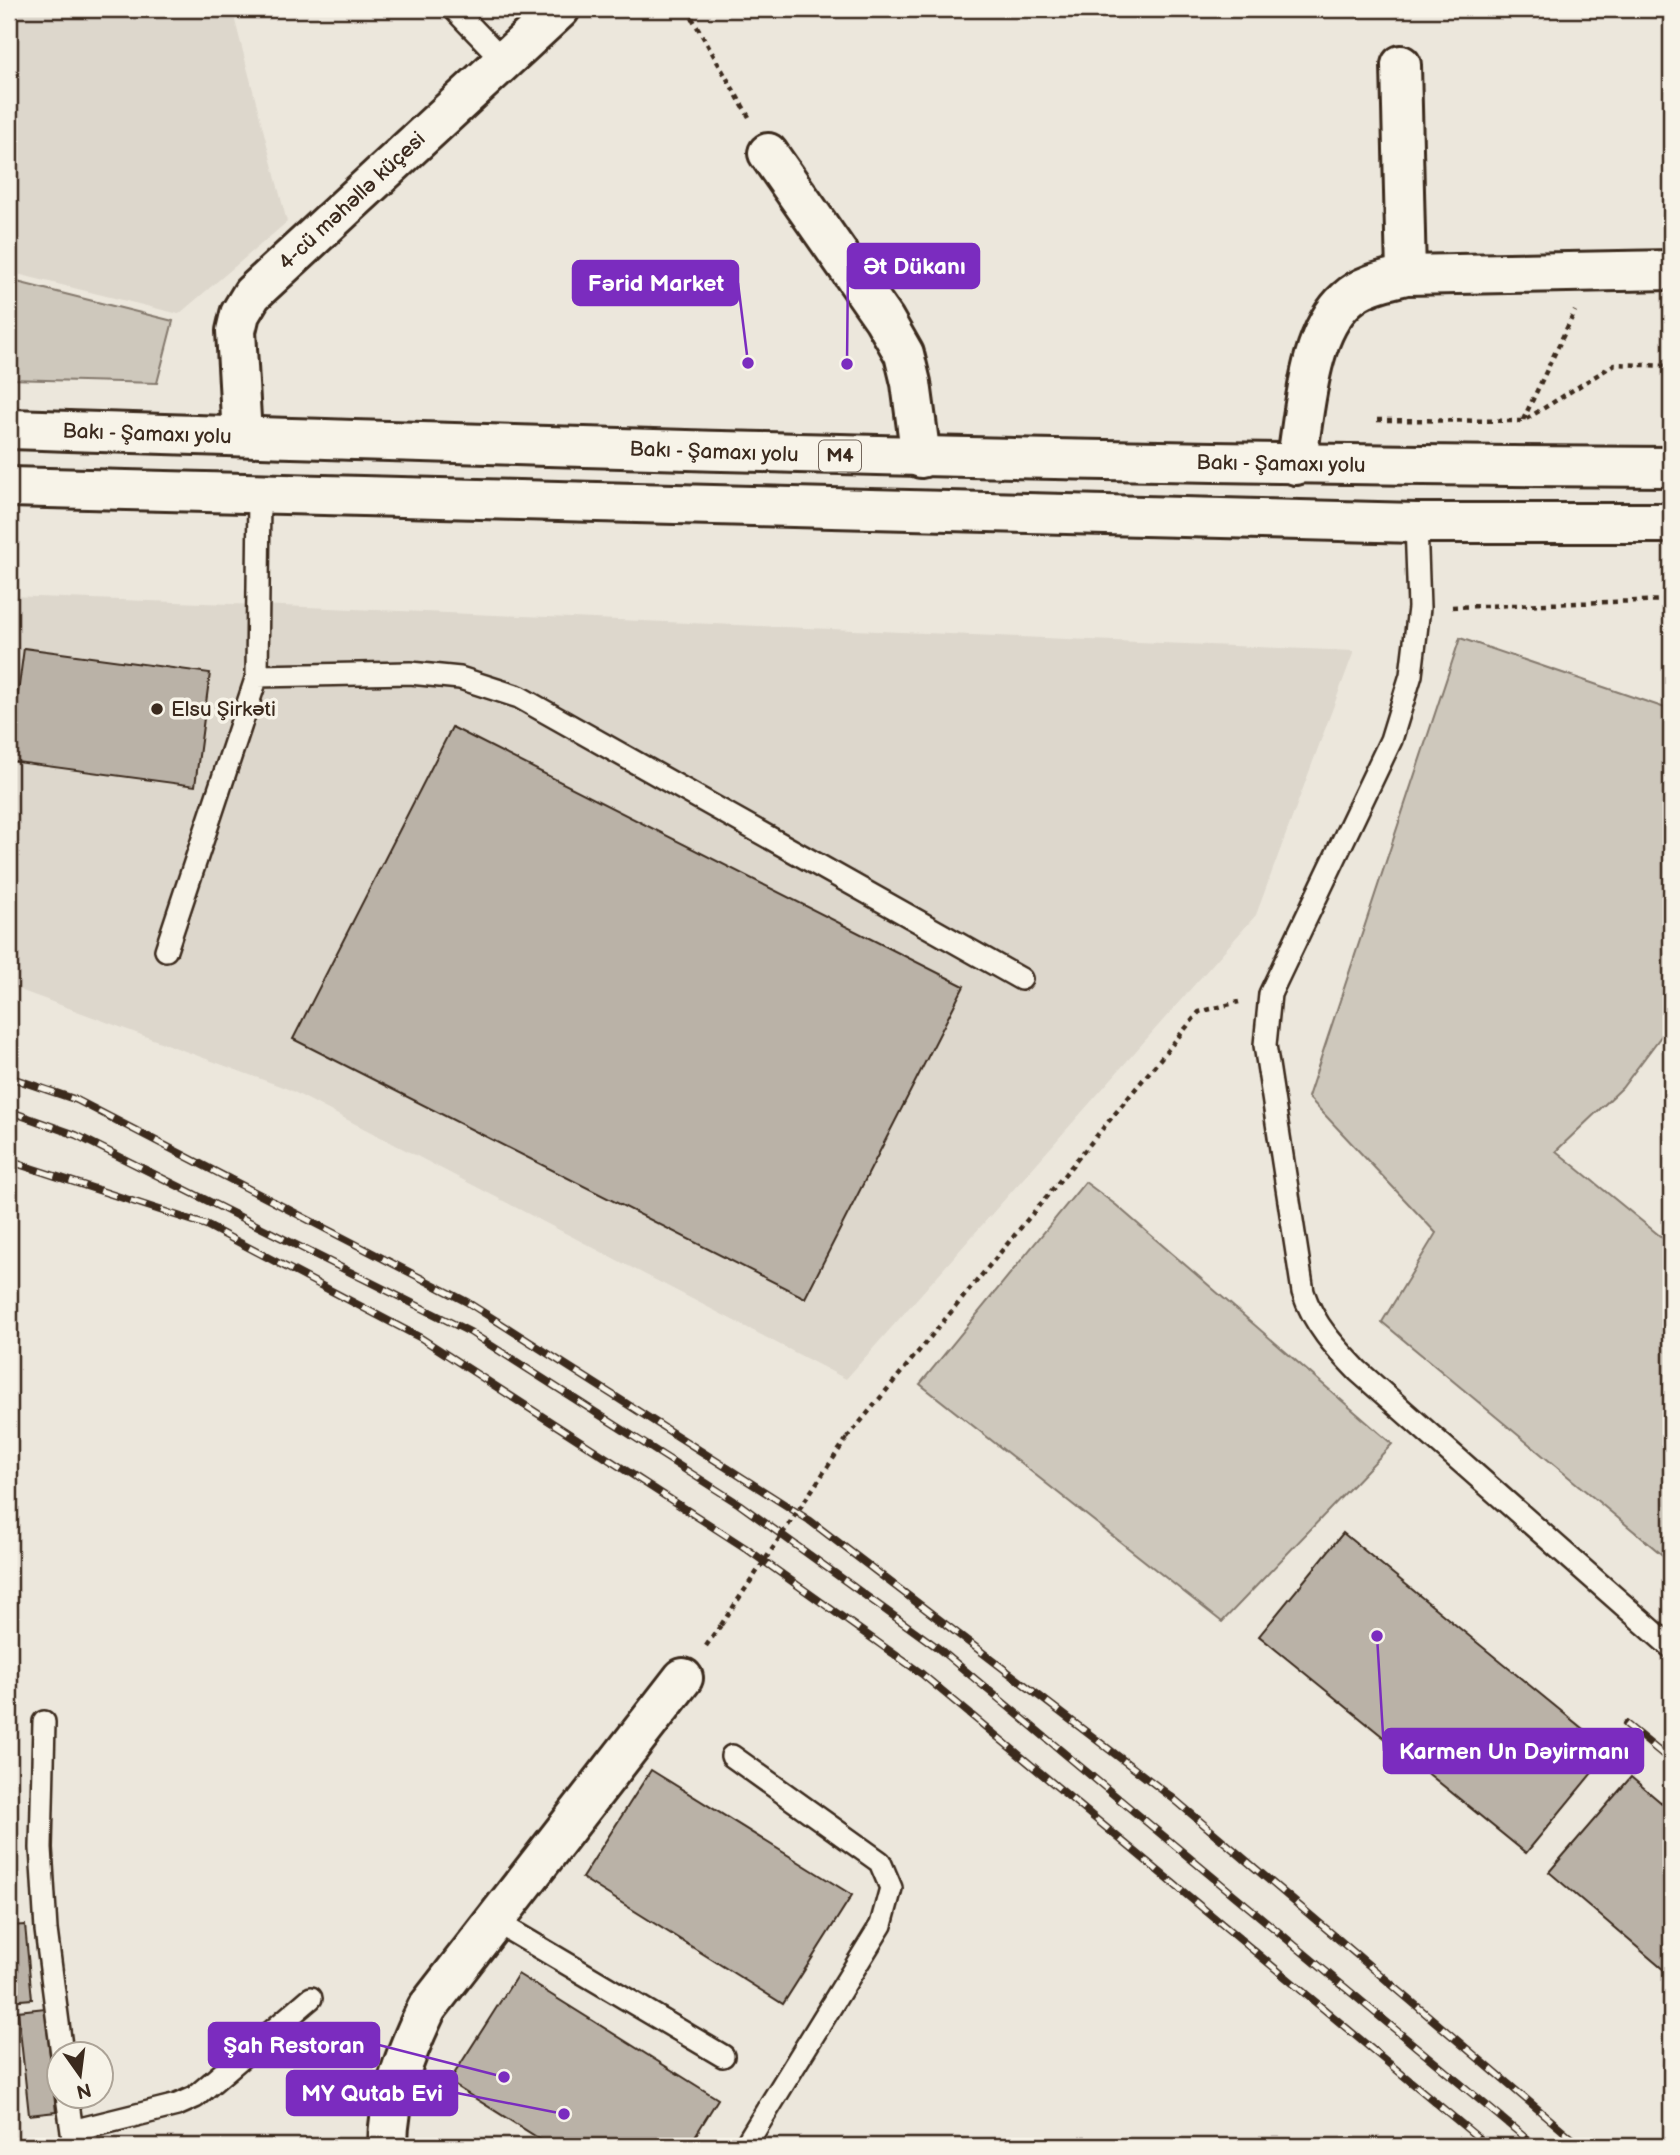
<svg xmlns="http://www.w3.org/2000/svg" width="1680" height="2155" viewBox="0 0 1680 2155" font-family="'Balsamiq Sans',sans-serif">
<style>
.built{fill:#ddd7cc}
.green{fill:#cec8bc;stroke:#84796d;stroke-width:2}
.building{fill:#bab2a7;stroke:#3b2a1e;stroke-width:2}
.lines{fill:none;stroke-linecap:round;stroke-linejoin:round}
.service-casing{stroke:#3b2a1e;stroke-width:26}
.minor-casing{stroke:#3b2a1e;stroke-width:44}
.tertiary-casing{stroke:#3b2a1e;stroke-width:44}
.trunk-casing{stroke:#3b2a1e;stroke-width:44}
.path{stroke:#3b2a1e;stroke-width:4.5;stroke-dasharray:5 5;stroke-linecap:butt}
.service{stroke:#f7f3e8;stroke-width:21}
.minor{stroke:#f7f3e8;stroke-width:38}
.tertiary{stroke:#f7f3e8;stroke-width:38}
.trunk{stroke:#f7f3e8;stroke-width:38}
.rail-casing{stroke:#3b2a1e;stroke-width:8}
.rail{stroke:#f7f3e8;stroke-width:5;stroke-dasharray:16;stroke-linecap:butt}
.path-bridge{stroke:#3b2a1e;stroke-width:4.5;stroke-dasharray:5 5;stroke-linecap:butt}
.poi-dot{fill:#3b2a1e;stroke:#f7f3e8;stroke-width:2.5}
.labels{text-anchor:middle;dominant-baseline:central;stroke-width:7;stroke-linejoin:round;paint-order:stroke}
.shield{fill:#f7f3e8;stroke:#73665b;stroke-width:2}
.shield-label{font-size:19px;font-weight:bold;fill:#3b2a1e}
.street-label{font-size:21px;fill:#3b2a1e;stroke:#f7f3e8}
.poi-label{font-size:21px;fill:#3b2a1e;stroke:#f7f3e8;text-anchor:start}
.leader{fill:none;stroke:#7b2cbf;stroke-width:2.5}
.callout-dot{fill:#7b2cbf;stroke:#f7f3e8;stroke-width:2.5}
.callout{fill:#7b2cbf;stroke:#7b2cbf;stroke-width:2.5}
.callout-label{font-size:23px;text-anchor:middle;font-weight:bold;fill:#fff}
</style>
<rect width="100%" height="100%" fill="#ece7dc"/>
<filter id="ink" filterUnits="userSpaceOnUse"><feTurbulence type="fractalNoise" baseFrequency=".0143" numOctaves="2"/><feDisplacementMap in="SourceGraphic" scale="14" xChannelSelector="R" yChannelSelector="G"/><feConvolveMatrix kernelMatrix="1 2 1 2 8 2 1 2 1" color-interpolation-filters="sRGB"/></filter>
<g filter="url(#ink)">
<path class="built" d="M9,9H232L287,222L179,314L9,272Z
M9,596L259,605L1354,651L1256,915L846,1379L288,1089L9,986Z"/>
<path class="green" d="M9,280L173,321L157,383L9,379Z
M1460,638L1671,710V1023L1622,1088L1556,1151L1671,1245V1562L1382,1322L1436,1233L1308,1097Z
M1085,1182L1116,1205L1392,1444L1222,1622L920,1384Z"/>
<path class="building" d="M24,648L210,673L195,786L9,761Z
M452,727L964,986L805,1298L293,1039Z
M1343,1533L1610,1751L1526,1853L1259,1636Z
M651,1770L852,1895L783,2004L582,1878Z
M1631,1777L1671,1811V1976L1549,1872Z
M25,1925L32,1999L9,2001V1926Z
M518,1974L718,2099L689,2146H551L449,2082Z
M45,2008L56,2112L29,2115L18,2011Z"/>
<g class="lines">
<defs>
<path id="service" d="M454,9L504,61
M1416,523L1419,608L1411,675L1391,740L1270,994L1265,1045L1303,1292C1314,1325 1335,1347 1358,1371L1671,1647
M257,676L410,673L460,678L519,697L1021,979
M166,950L257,676L259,496
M44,1722L41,1848L46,1930L62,2054
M732,1756L880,1862L891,1888L881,1925L745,2146
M493,1920L723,2056
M67,2096L74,2146
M72,2131L177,2105L195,2097L311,1998"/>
<path id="minor" d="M1401,65L1406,275
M768,153L884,319L904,354L911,383L921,458
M1296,465C1305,415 1307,334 1347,299C1363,284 1386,280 1406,275L1671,270
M388,2146C388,2097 406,2052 427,2008L683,1678"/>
<path id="tertiary" d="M242,436L236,331L240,314L252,294L560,9"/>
<path id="trunk" d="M9,429C563,447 1117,465 1671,467
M9,487L1416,523H1671"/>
</defs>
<use href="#service" class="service-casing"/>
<use href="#minor" class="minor-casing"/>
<use href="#tertiary" class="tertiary-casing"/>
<use href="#trunk" class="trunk-casing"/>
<path class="path" d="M687,9L749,117
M1377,420L1523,421L1615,364L1671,366
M1523,420L1575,311
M1452,607L1671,600
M847,1438L1199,1012L1239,1002
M706,1646L721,1625"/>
<use href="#service" class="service"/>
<use href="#minor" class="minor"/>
<use href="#tertiary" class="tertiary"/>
<use href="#trunk" class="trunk"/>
<defs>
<path id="rail" d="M9,1077L77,1100L467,1302L809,1520L1174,1799L1581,2146
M9,1111L76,1135L470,1332L739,1504L938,1648L1535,2146
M9,1161L206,1225L421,1338L744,1547L922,1674L1488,2146
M1626,1724L1671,1761"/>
</defs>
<use href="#rail" class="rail-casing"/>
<use href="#rail" class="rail"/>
<path class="path-bridge" d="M721,1625L847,1438"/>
</g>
</g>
<circle class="poi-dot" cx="157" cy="709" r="7"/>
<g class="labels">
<rect class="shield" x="819" y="440.5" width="42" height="31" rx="5"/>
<g class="shield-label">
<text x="840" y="456">M4</text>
</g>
<g class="street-label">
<text transform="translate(352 201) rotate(-43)">4-cü məhəllə küçesi</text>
<text transform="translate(147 434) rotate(2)">Bakı - Şamaxı yolu</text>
<text transform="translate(714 452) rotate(2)">Bakı - Şamaxı yolu</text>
<text transform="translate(1281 464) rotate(1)">Bakı - Şamaxı yolu</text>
</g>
<g class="poi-label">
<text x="171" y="709">Elsu Şirkəti</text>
</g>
</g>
<path class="leader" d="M847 364L848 266M748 363L738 283M1377 1636L1384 1751M504 2077L379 2045M564 2114L457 2093"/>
<g class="callout-dot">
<circle cx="847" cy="364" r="7"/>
<circle cx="748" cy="363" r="7"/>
<circle cx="1377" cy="1636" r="7"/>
<circle cx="504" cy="2077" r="7"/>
<circle cx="564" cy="2114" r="7"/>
</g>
<g class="callout">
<rect x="848" y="244" width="131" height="44" rx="7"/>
<rect x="573" y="261" width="165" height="44" rx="7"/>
<rect x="1384" y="1729" width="259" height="44" rx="7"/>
<rect x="209" y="2023" width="170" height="44" rx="7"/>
<rect x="287" y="2071" width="170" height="44" rx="7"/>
</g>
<g class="callout-label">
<text x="914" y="274">Ət Dükanı</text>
<text x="656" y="291">Fərid Market</text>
<text x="1514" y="1759">Karmen Un Dəyirmanı</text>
<text x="294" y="2053">Şah Restoran</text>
<text x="372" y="2101">MY Qutab Evi</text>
</g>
<rect width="1680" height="2155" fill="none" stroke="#f7f3e8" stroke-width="35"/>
<rect x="18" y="18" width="1645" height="2120" fill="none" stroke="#3b2a1e" stroke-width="2.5" filter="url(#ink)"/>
<g transform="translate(80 2075) rotate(166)"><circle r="33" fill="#f7f3e8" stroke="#aca397" stroke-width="2"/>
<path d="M0-5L12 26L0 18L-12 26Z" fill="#3b2a1e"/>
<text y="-10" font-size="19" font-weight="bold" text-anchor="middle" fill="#3b2a1e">N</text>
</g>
</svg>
